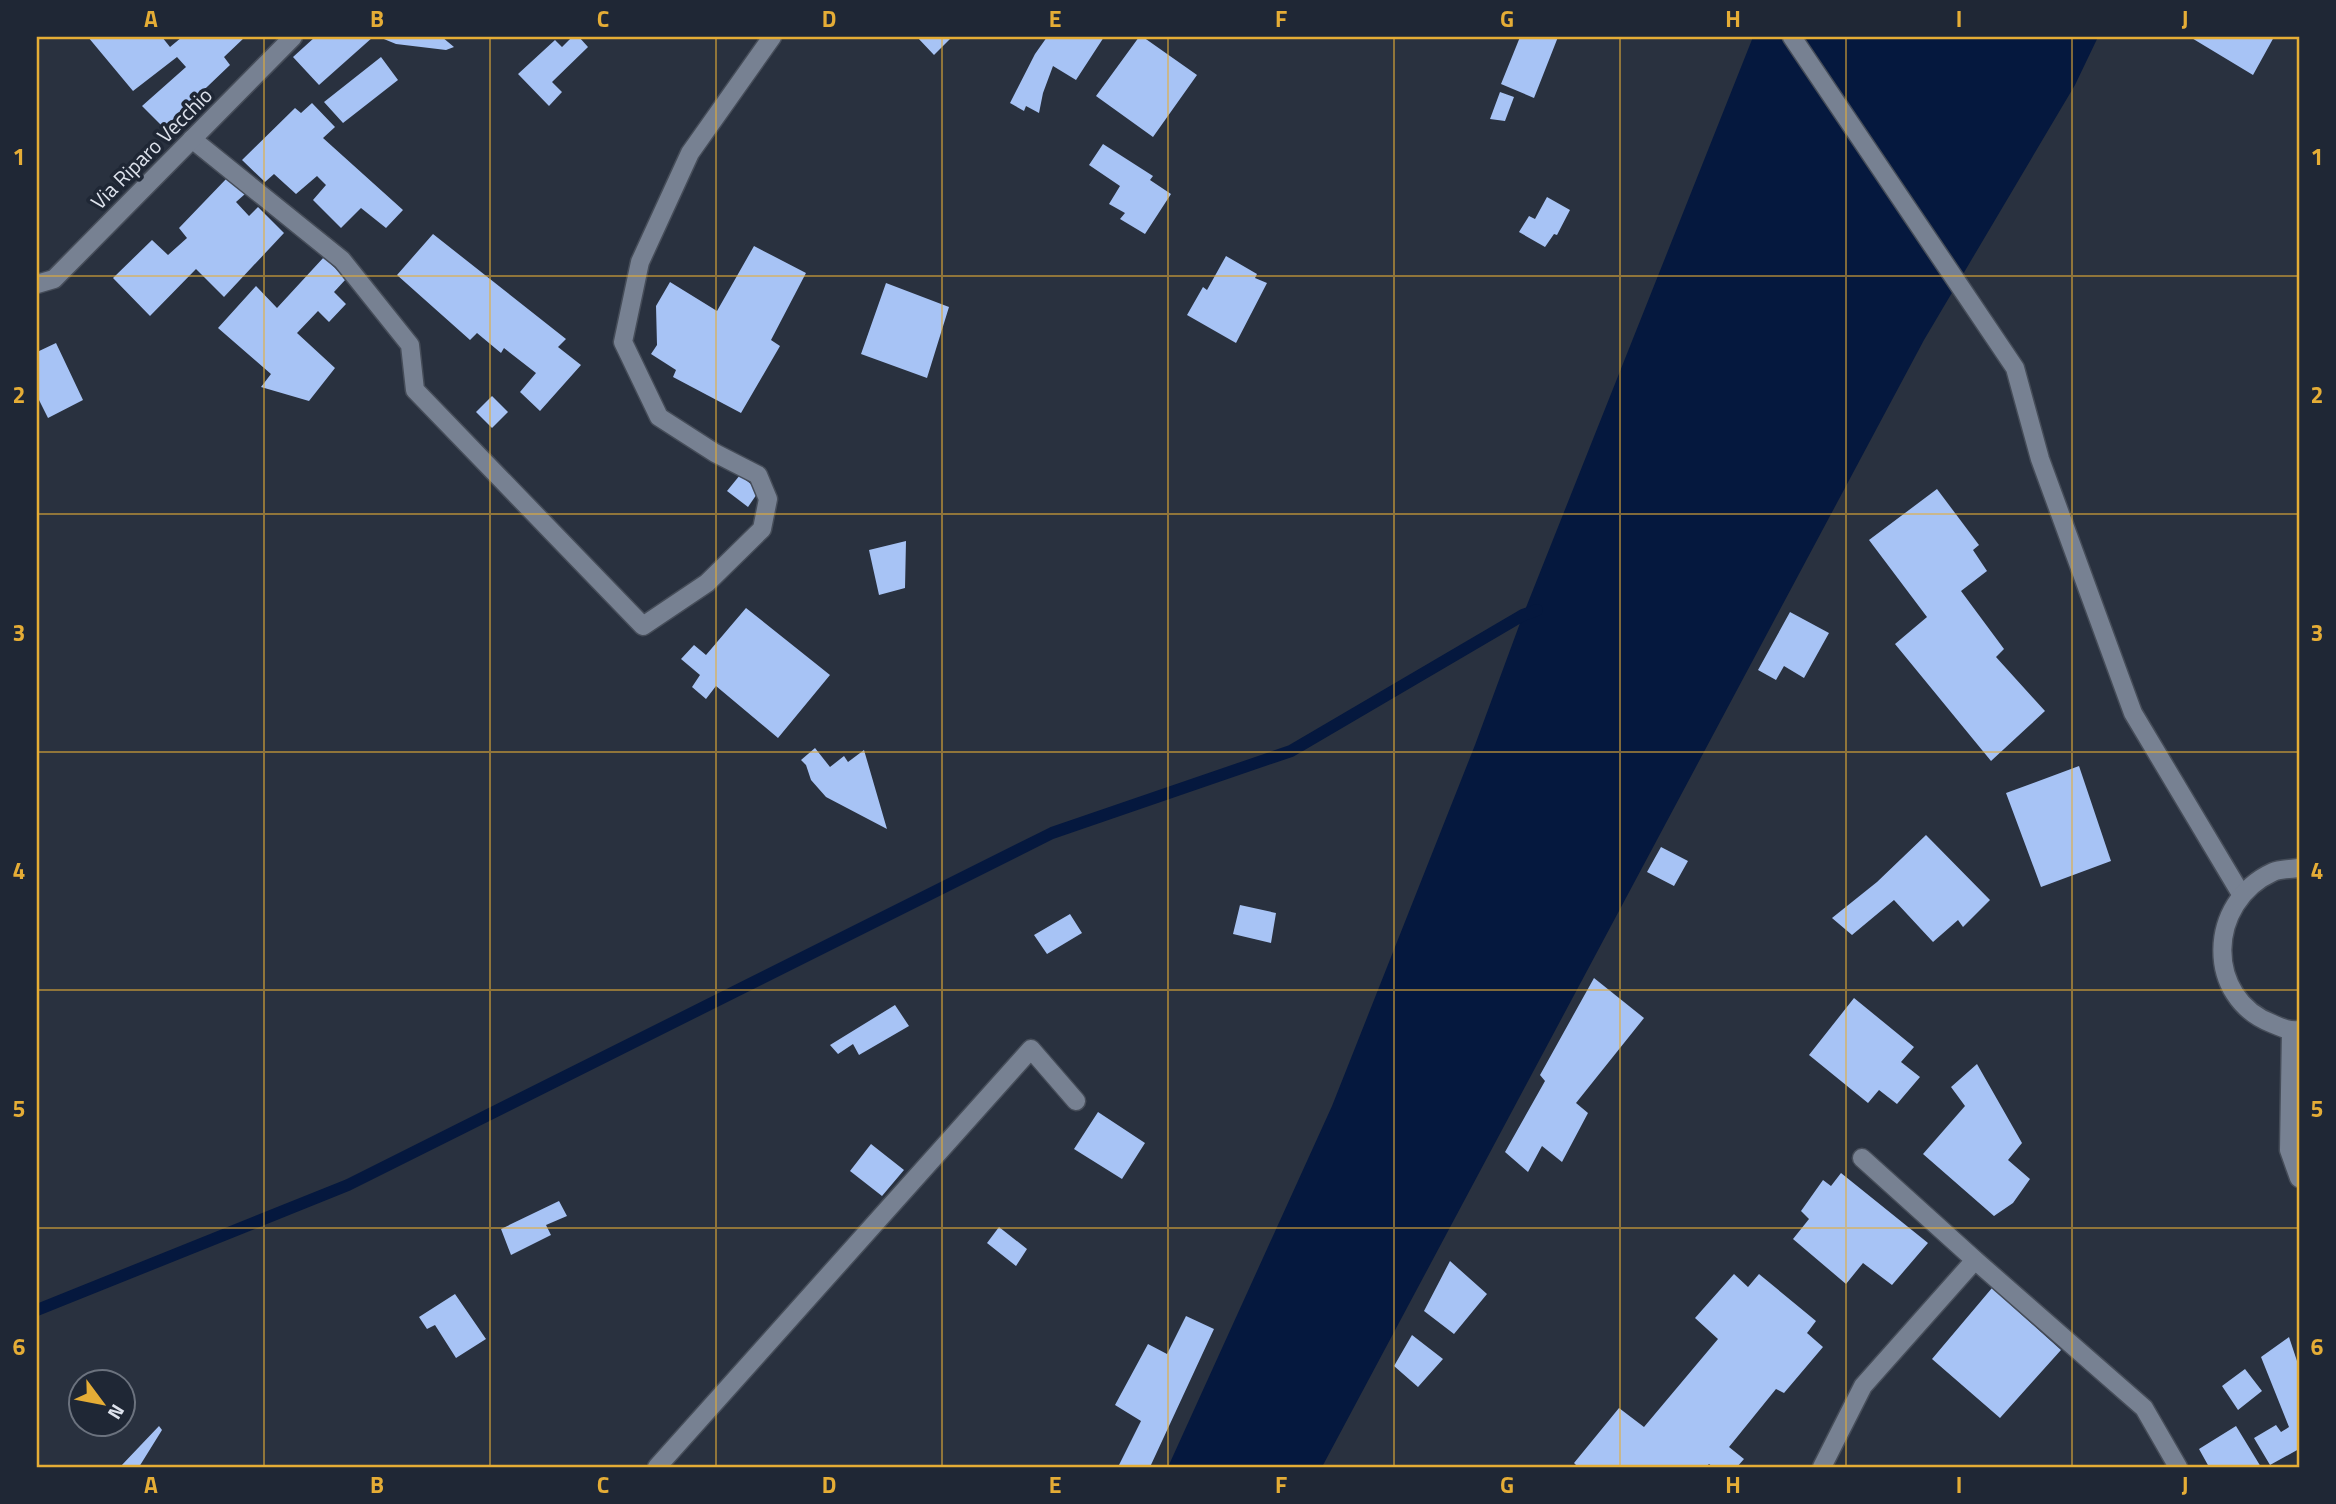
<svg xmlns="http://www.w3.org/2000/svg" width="2336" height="1504" viewBox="0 0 2336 1504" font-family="'Titillium Web',sans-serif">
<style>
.water{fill:#05183e}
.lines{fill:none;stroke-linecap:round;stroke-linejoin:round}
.stream{stroke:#05183e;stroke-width:12}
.building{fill:#a7c3f5}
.minor-casing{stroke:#464d59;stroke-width:21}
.tertiary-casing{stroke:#464d59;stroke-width:21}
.minor{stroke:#778192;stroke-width:18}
.tertiary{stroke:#778192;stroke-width:18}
.grid{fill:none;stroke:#e5ad36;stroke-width:2;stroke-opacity:0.55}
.labels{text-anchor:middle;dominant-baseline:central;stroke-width:7;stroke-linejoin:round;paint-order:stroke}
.street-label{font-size:21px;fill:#dde2ec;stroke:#1f2735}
.neatline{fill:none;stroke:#e5ad36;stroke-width:2.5}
.grid-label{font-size:23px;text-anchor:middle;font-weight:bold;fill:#e5ad36}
</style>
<rect width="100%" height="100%" fill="#29313f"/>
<path class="water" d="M1753,37H2098L2075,85L1924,340L1322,1467H1168L1332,1106L1475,745L1523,615Z"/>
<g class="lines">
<path class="stream" d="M37,1310L348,1185L1052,833L1291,751L1523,615L1537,610"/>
</g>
<path class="building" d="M88,37H162L170,47L182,37H245L224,57L230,65L164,128L142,106L186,67L177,57L133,91Z
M315,37H373L319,85L293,57Z
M379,37H442L454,47L446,50L396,44Z
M572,37H579L588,47L552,82L562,92L549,106L518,74L555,40L562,47Z
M917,37H952L934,55Z
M1047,37H1104L1076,80L1053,66L1043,93L1039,113L1026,106L1024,111L1010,103L1035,54Z
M1139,37H1143L1197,75L1153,137L1096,96Z
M1520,37H1558L1534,98L1501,84Z
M2190,37H2274L2253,75Z
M381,57L398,80L343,123L324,102Z
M1500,92L1514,97L1505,121L1490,119Z
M312,103L335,127L323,138L403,210L386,228L361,208L341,228L313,200L326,185L317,176L296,194L274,174L265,182L242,160L295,108L301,113Z
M1103,144L1153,176L1150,180L1171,194L1145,234L1120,219L1125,213L1109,204L1120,186L1089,165Z
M228,177L245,194L236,202L249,216L258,207L284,233L224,297L196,269L150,316L113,278L152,240L168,255L187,238L179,228Z
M1547,197L1570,210L1557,235L1554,234L1545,247L1519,232L1529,216L1535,219Z
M433,234L566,339L558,347L581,365L540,411L520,392L536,373L504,348L501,353L477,333L470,340L397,275Z
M754,246L806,273L771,340L780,346L741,413L673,377L676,370L651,354L657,345L656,306L670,282L717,311Z
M1226,256L1257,274L1255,278L1267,283L1236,343L1187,315L1203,287L1207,290Z
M324,257L346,279L334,292L346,304L329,322L318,311L297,333L335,368L309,401L261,387L271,374L218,328L256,286L277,308Z
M886,283L949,307L927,378L861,354Z
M56,343L83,400L48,418L37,396V352Z
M492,396L508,412L492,428L476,412Z
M740,475L759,491L748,507L727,491Z
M1937,489L1979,545L1973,550L1987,571L1961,591L2004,649L1996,657L2045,711L1991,761L1895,644L1927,617L1869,540Z
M906,541L905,588L879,595L869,550Z
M746,608L830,675L778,738L716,686L706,699L692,687L700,675L681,659L694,645L706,655Z
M1790,612L1829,633L1804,678L1784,666L1776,680L1758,670Z
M815,748L830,767L844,756L848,762L864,750L887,829L826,797L811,780L806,765L801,760Z
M2079,766L2111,861L2041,887L2006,793Z
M1926,835L1990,900L1963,927L1958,920L1933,942L1894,900L1852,935L1832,918L1877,882Z
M1661,847L1688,861L1674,886L1647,872Z
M1240,905L1276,913L1271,943L1233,934Z
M1070,914L1082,933L1047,954L1034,935Z
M1594,978L1644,1018L1576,1103L1588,1113L1562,1162L1542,1146L1528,1172L1505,1152L1545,1081L1540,1075Z
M1854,998L1914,1047L1901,1062L1920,1077L1897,1104L1879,1090L1868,1103L1809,1055Z
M895,1005L909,1026L859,1055L853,1044L838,1054L830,1045Z
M1977,1064L2022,1143L2008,1160L2030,1179L2013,1203L1994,1216L1923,1154L1965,1106L1951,1087Z
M1098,1112L1145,1143L1122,1179L1074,1149Z
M871,1144L904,1170L882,1196L850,1171Z
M1841,1173L1928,1243L1892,1285L1863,1263L1846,1284L1793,1239L1809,1219L1801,1211L1823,1180L1831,1186Z
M559,1201L567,1216L546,1225L551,1235L511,1255L501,1229Z
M999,1227L1027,1249L1016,1266L987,1243Z
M1450,1261L1487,1294L1454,1334L1424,1311Z
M1734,1274L1748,1287L1759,1274L1816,1321L1807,1333L1823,1347L1784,1393L1776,1389L1729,1447L1744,1459L1737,1467H1713L1709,1464L1706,1467H1578L1574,1463L1619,1408L1644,1427L1718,1339L1695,1318Z
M1992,1288L2061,1350L2000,1418L1932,1359Z
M455,1294L486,1339L456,1358L435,1325L427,1329L419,1317Z
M1186,1316L1214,1329L1150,1467H1118L1141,1421L1115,1405L1148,1344L1167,1354Z
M1412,1335L1443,1359L1418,1387L1394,1366Z
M2289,1337L2299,1367V1449L2270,1465L2254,1438L2276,1425L2281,1432L2289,1427L2261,1357Z
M2245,1369L2262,1391L2238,1410L2222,1386Z
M159,1426L162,1430L139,1467H120Z
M2236,1426L2261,1467H2209L2199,1449Z"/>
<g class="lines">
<defs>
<path id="minor" d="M1792,37L2015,368L2040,459L2133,713L2241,894
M192,139L342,260L410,345L415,390L643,626L707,583L762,529L768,499L758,475L715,453L659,417L623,342L640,262L690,153L772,37
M1975,1260L2144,1408L2178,1467
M657,1467L1031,1049L1076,1101
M1822,1467L1863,1386L1975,1260L1862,1158"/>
<path id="tertiary" d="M37,284L54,279L293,37
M2299,868C2291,869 2280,869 2273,872C2207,902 2204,998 2273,1024C2282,1028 2289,1031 2299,1030
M2291,1031L2289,1150L2299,1178"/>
</defs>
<use href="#minor" class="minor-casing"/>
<use href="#tertiary" class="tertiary-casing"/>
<use href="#minor" class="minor"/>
<use href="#tertiary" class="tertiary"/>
</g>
<path class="grid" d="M264,37V1467M490,37V1467M716,37V1467M942,37V1467M1168,37V1467M1394,37V1467M1620,37V1467M1846,37V1467M2072,37V1467M37,276H2299M37,514H2299M37,752H2299M37,990H2299M37,1228H2299"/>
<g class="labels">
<g class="street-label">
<text transform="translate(151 148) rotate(-45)">Via Riparo Vecchio</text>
</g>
</g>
<rect width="2336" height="1504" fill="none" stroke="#1f2735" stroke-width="77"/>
<g transform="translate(102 1403) rotate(122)"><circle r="33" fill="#1f2735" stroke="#6b727e" stroke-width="2"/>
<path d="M0-5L12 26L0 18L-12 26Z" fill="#e5ad36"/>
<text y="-10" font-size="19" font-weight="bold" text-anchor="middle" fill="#dde2ec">N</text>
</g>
<rect x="38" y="38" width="2260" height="1428" class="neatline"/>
<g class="grid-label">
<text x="151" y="27">A</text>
<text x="377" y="27">B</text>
<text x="603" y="27">C</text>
<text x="829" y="27">D</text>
<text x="1055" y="27">E</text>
<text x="1281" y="27">F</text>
<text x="1507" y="27">G</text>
<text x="1733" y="27">H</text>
<text x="1959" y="27">I</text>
<text x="2185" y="27">J</text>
<text x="19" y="165">1</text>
<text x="2317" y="165">1</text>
<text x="19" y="403">2</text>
<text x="2317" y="403">2</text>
<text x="19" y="641">3</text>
<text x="2317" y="641">3</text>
<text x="19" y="879">4</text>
<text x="2317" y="879">4</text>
<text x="19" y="1117">5</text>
<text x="2317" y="1117">5</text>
<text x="19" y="1355">6</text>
<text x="2317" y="1355">6</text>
<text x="151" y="1493">A</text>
<text x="377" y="1493">B</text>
<text x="603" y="1493">C</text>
<text x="829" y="1493">D</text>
<text x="1055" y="1493">E</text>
<text x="1281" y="1493">F</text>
<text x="1507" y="1493">G</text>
<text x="1733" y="1493">H</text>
<text x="1959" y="1493">I</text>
<text x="2185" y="1493">J</text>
</g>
</svg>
